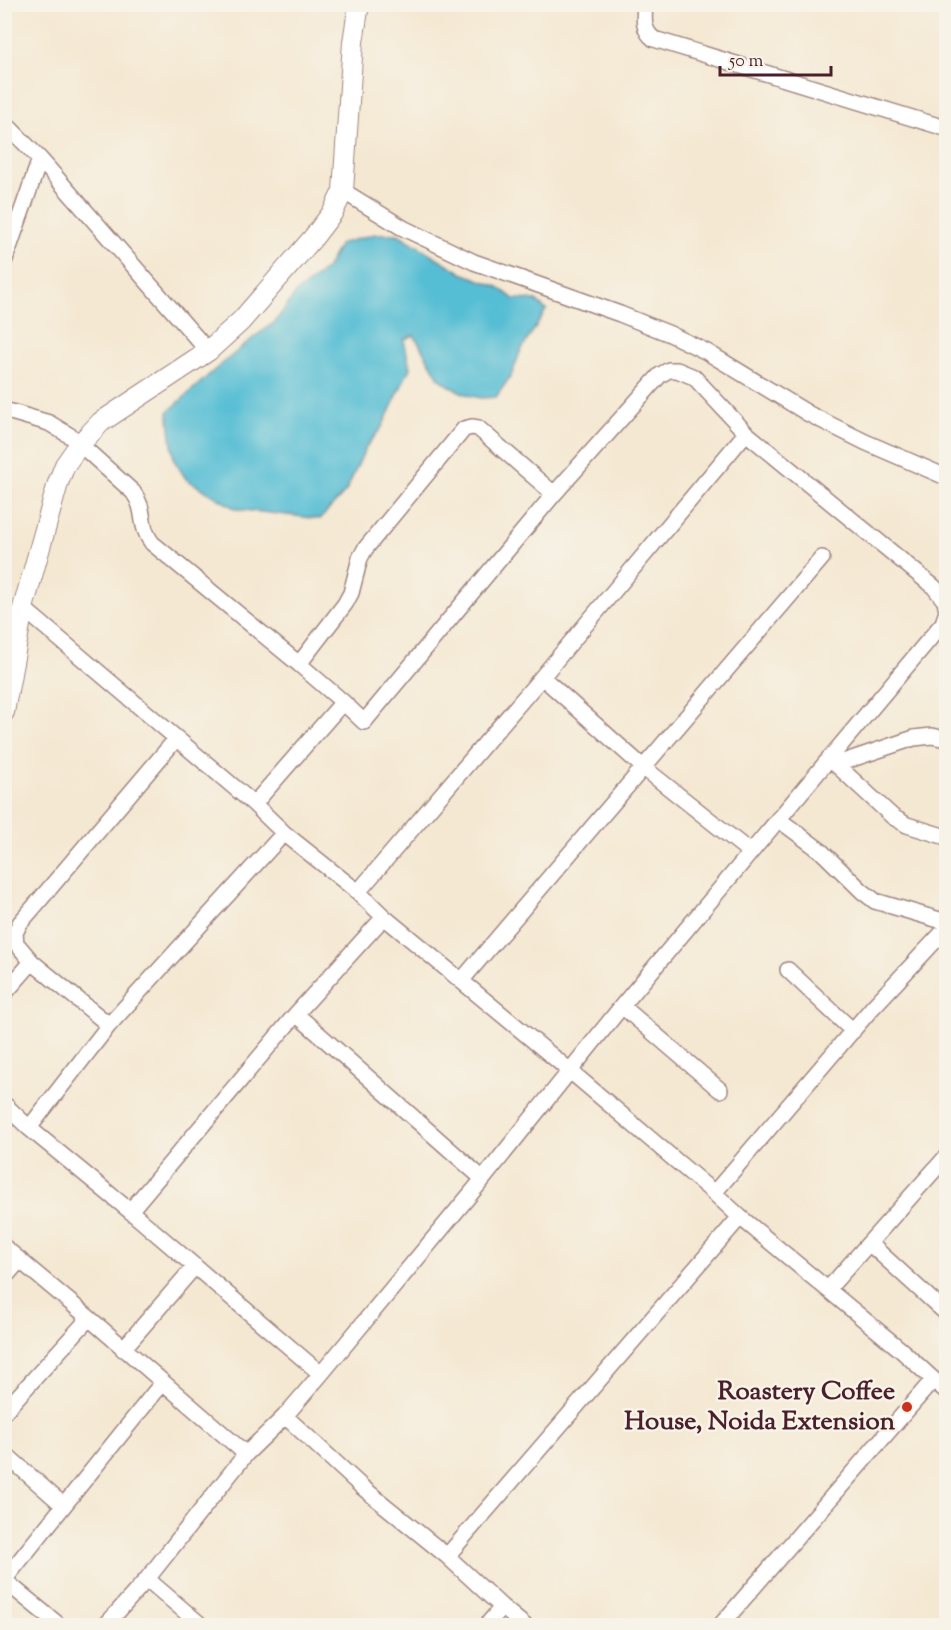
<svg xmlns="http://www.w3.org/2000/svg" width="951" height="1630" viewBox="0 0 951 1630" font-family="'Sorts Mill Goudy',serif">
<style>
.water{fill:#57bed4;stroke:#506e80;stroke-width:1.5}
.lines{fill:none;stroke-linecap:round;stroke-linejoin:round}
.minor-casing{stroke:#9f847e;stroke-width:18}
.tertiary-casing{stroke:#9f847e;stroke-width:22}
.minor{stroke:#fff;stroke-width:15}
.tertiary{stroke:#fff;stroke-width:20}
.poi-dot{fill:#c8321e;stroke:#f7f3e8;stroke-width:2}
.labels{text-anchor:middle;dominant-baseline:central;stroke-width:5;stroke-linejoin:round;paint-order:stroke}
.poi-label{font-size:26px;font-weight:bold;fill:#4a1f2b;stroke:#f7f3e8;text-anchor:end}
</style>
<rect width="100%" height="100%" fill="#f7f3e8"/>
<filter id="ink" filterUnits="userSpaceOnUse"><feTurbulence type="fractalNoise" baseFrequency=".0167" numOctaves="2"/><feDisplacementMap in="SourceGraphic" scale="12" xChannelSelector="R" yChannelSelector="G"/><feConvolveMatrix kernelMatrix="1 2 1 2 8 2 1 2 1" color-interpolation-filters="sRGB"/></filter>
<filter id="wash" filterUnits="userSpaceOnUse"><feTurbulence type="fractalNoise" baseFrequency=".008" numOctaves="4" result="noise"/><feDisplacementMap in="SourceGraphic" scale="24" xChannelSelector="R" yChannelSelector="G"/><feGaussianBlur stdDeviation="1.35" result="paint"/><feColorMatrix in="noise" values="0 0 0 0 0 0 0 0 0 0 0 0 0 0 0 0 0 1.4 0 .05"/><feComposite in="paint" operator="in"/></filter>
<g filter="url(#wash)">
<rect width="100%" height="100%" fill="#f4e8d2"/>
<path class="water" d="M375,234H398L462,273L498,287L514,299L535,300L546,310L520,352L512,374L496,397L481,398L468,395L453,388L439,378L414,335L404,340L410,368L382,427L366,447L346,491L320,519L236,509L186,479L174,460L168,412L211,373L253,338L275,322L296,293L326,269L340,244Z"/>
</g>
<g filter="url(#ink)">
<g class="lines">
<defs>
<path id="minor" d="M645,4C644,18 642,30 654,39L945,128
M4,122L40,159L208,351
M343,191L403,228L474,262L620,314L670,334L707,352L809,414L865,442L946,477
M4,262L40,159
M4,410L49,423L72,437L133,492C147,511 138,524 152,543L299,664L343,702
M23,608L254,804L284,833L358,892L384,917L569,1070L714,1193L740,1217L901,1350L946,1391
M299,664L345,604L351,593L360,558L365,549L464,429L472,427L478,428L554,494
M542,677L644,768L750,852
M829,758L893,817L907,825L946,837
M837,764L914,738L932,736L946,739
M254,804L343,702L364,722L554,494L660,375L669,370H677L694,377L746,433L934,587L945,601L946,607
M778,819L821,851L862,891L875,901L946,922
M358,892L542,677L746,433
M788,970L853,1031
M461,981L822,558
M4,994L32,962
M622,1006L720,1090
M296,1014L483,1179
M109,1025L32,962L16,943L15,933L20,923L33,908L176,739
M4,1104L29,1128
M714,1193L872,1008L946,929
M130,1211L29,1128L109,1025L284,833
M869,1243L946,1313
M4,1247L89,1318L246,1454
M4,1278L20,1260
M828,1289L946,1157
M123,1349L195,1266
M321,1374L130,1211L296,1014L384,917
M4,1412L89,1318
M285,1416L362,1487L447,1556L502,1607L525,1626
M4,1453L63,1505
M447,1556L740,1217
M147,1579L202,1626
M4,1580L163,1382
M4,1580L60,1626
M105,1626L147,1579L246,1454L285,1416L321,1374L483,1179L622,1006L943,623L946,614
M486,1626L502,1607
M720,1626L933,1380"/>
<path id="tertiary" d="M4,712L23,608L58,483L65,465L79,445L101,422L208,351L241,321L313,238L333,212L343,191L353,42L359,4"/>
</defs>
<use href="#minor" class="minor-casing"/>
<use href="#tertiary" class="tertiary-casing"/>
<use href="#minor" class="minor"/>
<use href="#tertiary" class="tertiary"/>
</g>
</g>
<circle class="poi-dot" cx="907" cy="1407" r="6"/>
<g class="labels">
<g class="poi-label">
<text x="895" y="1392">Roastery Coffee<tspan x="895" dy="30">House, Noida Extension</tspan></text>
</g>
</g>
<rect width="951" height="1630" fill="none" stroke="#f7f3e8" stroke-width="24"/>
<path d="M720 66v9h111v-9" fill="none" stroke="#4a1f2b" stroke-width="3"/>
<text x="729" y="66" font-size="18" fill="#4a1f2b" stroke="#f7f3e8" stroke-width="4.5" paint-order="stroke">50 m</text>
</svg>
